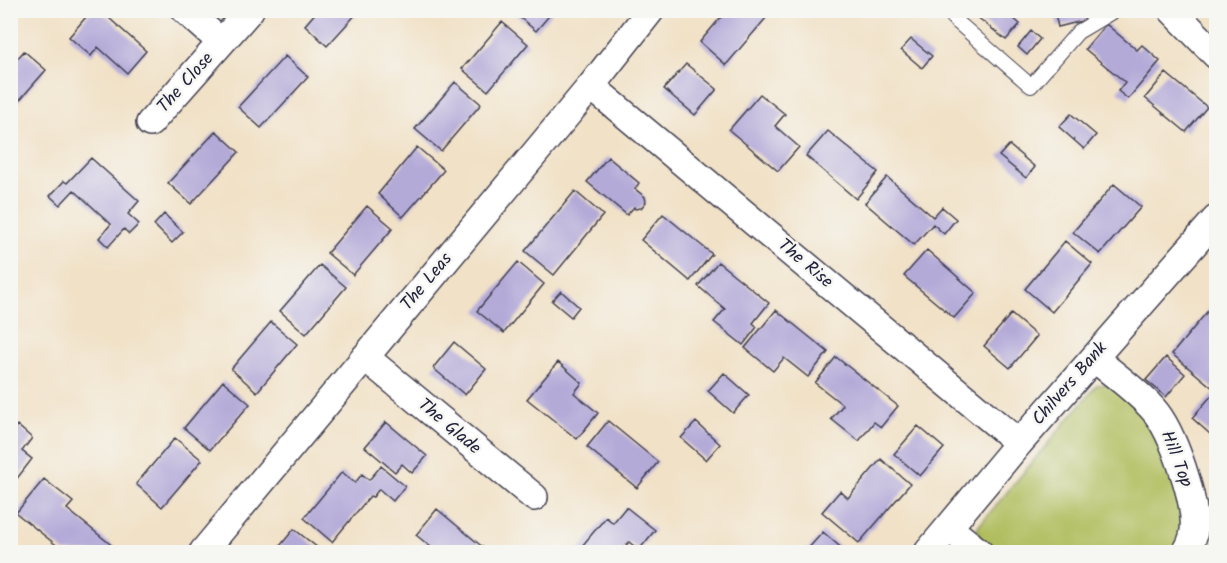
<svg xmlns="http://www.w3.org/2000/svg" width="1227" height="563" viewBox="0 0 1227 563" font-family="Kalam,sans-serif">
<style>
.green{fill:#b1be5f;stroke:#6a704d;stroke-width:1.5}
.building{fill:#b4aad8}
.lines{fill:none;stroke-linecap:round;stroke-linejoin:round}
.lane-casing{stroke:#413f50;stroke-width:16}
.street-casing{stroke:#413f50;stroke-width:30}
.lane{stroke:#fff;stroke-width:14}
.street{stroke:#fff;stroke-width:27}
.labels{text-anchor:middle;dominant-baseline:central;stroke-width:5;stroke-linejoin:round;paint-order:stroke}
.street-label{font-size:18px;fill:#22223b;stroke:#f6f6f2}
</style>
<rect width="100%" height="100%" fill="#f6f6f2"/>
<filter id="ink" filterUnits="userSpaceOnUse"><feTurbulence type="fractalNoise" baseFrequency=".0167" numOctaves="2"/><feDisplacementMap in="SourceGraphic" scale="12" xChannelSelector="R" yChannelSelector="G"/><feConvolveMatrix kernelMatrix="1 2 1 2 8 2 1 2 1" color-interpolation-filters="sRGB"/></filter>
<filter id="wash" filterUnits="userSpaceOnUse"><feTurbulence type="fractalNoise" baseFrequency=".008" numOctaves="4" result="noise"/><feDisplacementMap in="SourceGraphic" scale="24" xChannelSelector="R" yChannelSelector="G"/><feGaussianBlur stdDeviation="1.35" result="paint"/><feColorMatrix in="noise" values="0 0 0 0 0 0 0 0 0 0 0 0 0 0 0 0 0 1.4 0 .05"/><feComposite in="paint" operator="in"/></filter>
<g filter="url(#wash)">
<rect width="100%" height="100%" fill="#f1e1c6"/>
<path class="green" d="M1106,384L1148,413L1187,515L1174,552H990L981,542L977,528L1097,385Z"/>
<g id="blocks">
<path class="building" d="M92,10H100L146,51L127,73L98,47L91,56L69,37Z
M318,10H360L327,46L305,25Z
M511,10H554L536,31Z
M727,10H758L766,18L726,65L700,42Z
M981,10H1004L1020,24L1006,40L976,16Z
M1054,10H1088L1090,19L1058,27Z
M502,22L528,44L488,91L462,69Z
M1106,24L1137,50L1142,45L1160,61L1128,99L1118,91L1125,82L1085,49Z
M1031,31L1040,39L1027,55L1018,47Z
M911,39L932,56L922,68L901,50Z
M24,51L46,70L10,111V67Z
M285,56L308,77L261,128L238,107Z
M686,64L717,89L695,115L664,89Z
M1166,73L1207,107L1186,132L1145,98Z
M455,82L481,104L441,151L415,129Z
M760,94L785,114L775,126L799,147L778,171L729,130Z
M1071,114L1096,135L1084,149L1059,127Z
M216,131L239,152L191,204L168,183Z
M828,131L878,172L856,199L806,156Z
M1009,145L1035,167L1026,178L999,156Z
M417,147L444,170L403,217L378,194Z
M608,157L639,183L635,189L645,197L646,202L641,208L635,209L634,207L627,215L587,182Z
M91,158L139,201L128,214L139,224L129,234L124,229L108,247L99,238L111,224L74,190L60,205L50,196L64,181L67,183Z
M887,177L933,217L942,207L956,219L944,234L933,224L914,245L865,203Z
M1114,184L1141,207L1100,254L1073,232Z
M575,191L603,215L554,275L525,251Z
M367,206L393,228L353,275L327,253Z
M164,214L183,232L172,243L154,225Z
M663,214L712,254L690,281L641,240Z
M1065,241L1092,264L1052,312L1025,289Z
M927,250L976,293L954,318L904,276Z
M518,262L544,284L504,333L477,311Z
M718,262L769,303L753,323L757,327L743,345L714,322L725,309L698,286Z
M320,265L346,287L306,334L280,311Z
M561,291L579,307L571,317L552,301Z
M1216,301V387L1214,389L1172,354Z
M776,310L828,352L808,377L784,358L773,371L745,348Z
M1011,314L1037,336L1010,368L984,346Z
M271,322L297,344L257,392L231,369Z
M454,342L486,369L465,395L433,368Z
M836,357L898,406L881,427L874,422L859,441L831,419L843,405L815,383Z
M1166,357L1185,374L1166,397L1146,380Z
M558,362L582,383L574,393L598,413L577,439L527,399Z
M724,373L749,395L733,413L708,391Z
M223,381L250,404L210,450L184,428Z
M1212,395L1216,399V428L1211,435L1192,418Z
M608,421L658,462L637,488L587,447Z
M386,422L427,456L412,473L402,464L395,472L365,447Z
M696,422L720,444L706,460L681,438Z
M17,425L32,438L22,451L32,459L12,485L10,484V434Z
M918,426L944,448L920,476L894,454Z
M175,438L202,460L162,507L136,484Z
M881,459L910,484L859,543L822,512L840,491L848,498Z
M381,466L405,486L393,501L379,489L373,497L370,496L332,542L304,518L342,472L355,483L362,474L369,480Z
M44,479L73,502L67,509L120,552H65L16,513Z
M626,507L655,530L639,550L629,542L620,552H577L606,517L613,523Z
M437,509L485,549L482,552H437L416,535Z
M294,529L323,552H275Z
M823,532L846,552H805Z"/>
</g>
</g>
<g filter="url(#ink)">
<use href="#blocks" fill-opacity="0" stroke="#413f50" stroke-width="1.5"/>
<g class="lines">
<defs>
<path id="lane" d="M954,19L1031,86L1078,32L1115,10"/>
<path id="street" d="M185,10L221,42
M1172,10L1216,55
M591,86L1019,443
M150,123L250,10
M365,357L534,497
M1094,358C1113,374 1136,390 1153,409C1173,431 1197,502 1194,531C1193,538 1190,546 1186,552
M949,528L979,552
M203,552L591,86L651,10
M928,552L1019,443L1216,219"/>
</defs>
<use href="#lane" class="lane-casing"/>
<use href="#street" class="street-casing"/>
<use href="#lane" class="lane"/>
<use href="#street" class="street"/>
</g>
</g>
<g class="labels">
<g class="street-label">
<text transform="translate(186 83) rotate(-48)">The Close</text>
<text transform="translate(805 264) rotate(40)">The Rise</text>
<text transform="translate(427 282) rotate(-50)">The Leas</text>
<text transform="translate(1070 384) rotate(-49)">Chilvers Bank</text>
<text transform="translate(449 427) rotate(40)">The Glade</text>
<text transform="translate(1176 459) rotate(69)">Hill Top</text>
</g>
</g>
<rect width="1227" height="563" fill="none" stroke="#f6f6f2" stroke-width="36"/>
</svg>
